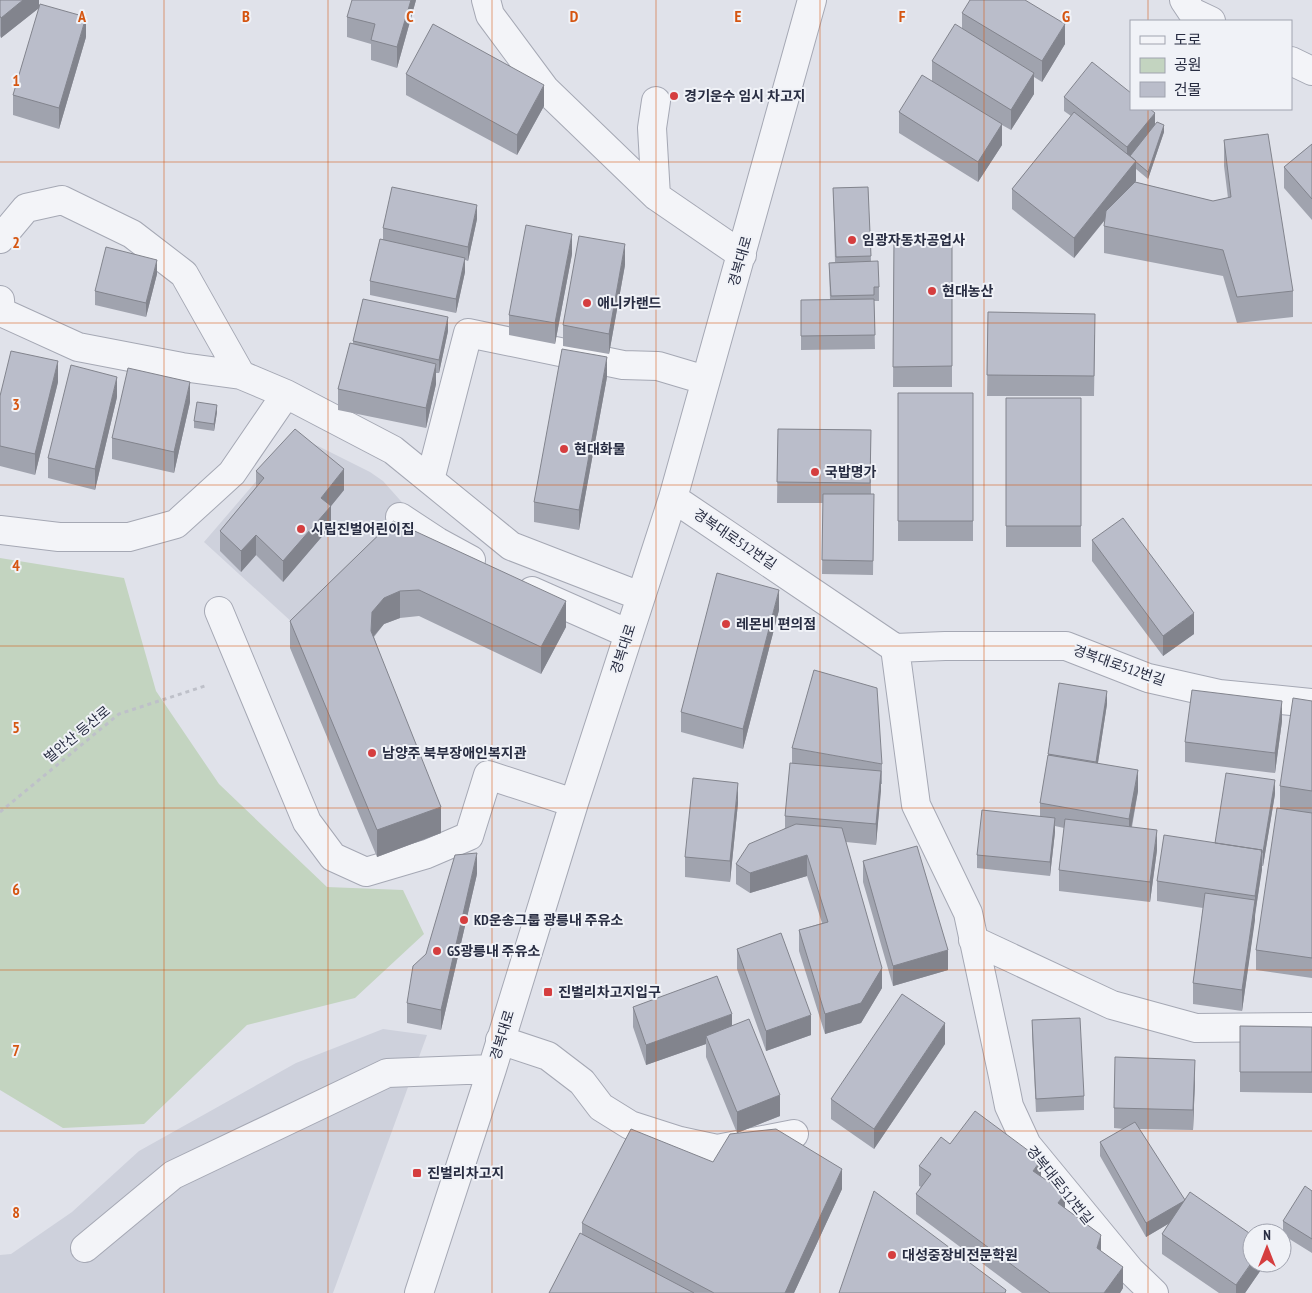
<svg xmlns="http://www.w3.org/2000/svg" width="1312" height="1293" viewBox="0 0 1312 1293" font-family="'PT Sans Narrow','Noto Sans KR',sans-serif">
<style>
.built{fill:#ced1dc}
.green{fill:#c3d4c0}
.lines{fill:none;stroke-linecap:round;stroke-linejoin:round}
.minor-casing{stroke:#a5a8b4;stroke-width:30}
.path{stroke:#bec0c9;stroke-width:3;stroke-dasharray:4 4;stroke-linecap:butt}
.minor{stroke:#f3f4f8;stroke-width:28}
.wall{fill:#a0a3ae}
.shaded-wall{fill:#82848d}
.building{fill:#babdca;stroke:#82848d}
.grid{fill:none;stroke:#d55511;stroke-width:1;stroke-opacity:0.55}
.poi-dot{fill:#d53e3f;stroke:#f0f2f7;stroke-width:2}
.labels{text-anchor:middle;dominant-baseline:central;stroke-width:4;stroke-linejoin:round;paint-order:stroke}
.poi-label{font-size:14px;font-weight:bold;fill:#282d42;stroke:#f0f2f7;text-anchor:start}
.street-label{font-size:14px;fill:#282d42;stroke:#f0f2f7}
.grid-label{font-size:16px;text-anchor:middle;font-weight:bold;fill:#d55511;stroke:#f0f2f7;stroke-width:4;stroke-linejoin:round;paint-order:stroke}
</style>
<rect width="100%" height="100%" fill="#e0e2ea"/>
<path class="built" d="M296,435L370,472L383,481L408,509L294,624L204,542Z
M383,1029L427,1035L333,1293H0V1255L11,1254L72,1212L139,1151L296,1063Z"/>
<path class="green" d="M0,558L124,578L156,691L219,784L327,887L403,890L424,934L355,998L247,1025L144,1124L63,1128L0,1090Z"/>
<g class="lines">
<defs>
<path id="minor" d="M486,0L490,15L545,89L656,196L742,255
M1184,0L1192,12L1211,21
M1291,61L1312,71
M656,101L652,128L656,196
M0,239L26,208L62,200L132,234L184,274L241,375
M0,300L1,312L78,347L182,367L241,375L286,394L393,450L511,546L640,596
M430,480L468,333L623,365L658,366L705,380
M673,498L895,648L916,805L968,913L1003,1076L1009,1106L1027,1145L1130,1270L1154,1293
M400,517L438,542L471,560
M0,530L59,537H129L176,524L232,473L286,394
M532,591L629,634
M219,611L307,822L333,857L366,872L427,854L469,836L488,775L574,803
M895,648L945,646H1066L1148,678L1219,694L1312,703
M973,940L1112,1005L1196,1028L1312,1027
M500,1040L548,1056L582,1082L601,1107L630,1125L680,1141L717,1149L794,1134
M85,1248L173,1175L387,1073L492,1069
M419,1293L492,1069L574,803L673,498L812,0"/>
</defs>
<use href="#minor" class="minor-casing"/>
<path class="path" d="M0,812L119,714L208,685"/>
<use href="#minor" class="minor"/>
</g>
<path class="wall" d="M0,0H39V8L1,38L0,36Z
M416,0L397,68L371,60V44L347,37V17Z
M962,13L1065,44L1042,82L1034,77V94L1011,130L1002,125V145L978,182L899,133V112L932,81V61L962,28Z
M86,37L59,129L13,115V95Z
M406,74L544,106L517,155L406,95Z
M1064,97L1155,125L1164,132L1148,179L1136,169V181L1135,182L1213,201L1228,198L1224,166V140L1293,291V317L1237,323L1223,276L1104,253V226L1105,220L1074,258L1012,209V189L1071,116L1064,111Z
M1312,144V220L1284,188V167Z
M868,187L871,261L879,287V301H874L875,349L801,350V300H830L829,263L835,262L833,188Z
M477,219L468,261L465,260V272L456,313L370,295V281L383,240V228Z
M894,239L952,240V387H893Z
M572,254L555,344L509,335V315Z
M625,265L609,354L563,346V325Z
M157,274L146,317L95,305V291Z
M988,312L1095,335L1094,396H987Z
M448,331L439,373H436V384L426,428L338,410V389L353,344V341Z
M607,377L579,530L534,522V502Z
M58,382L35,475L0,466V396Z
M898,393H973V541H898Z
M117,397L95,490L48,478V458Z
M1006,398H1081V547H1006Z
M190,402L174,473L112,459V438Z
M217,412L214,431L194,428V421Z
M778,429L871,430V494H874L873,575L822,574L823,503H777Z
M256,471L344,490L331,506V526L283,582L256,555L241,572L220,551V531L256,487Z
M393,521L566,627L541,674L419,616L400,618L384,624L374,637L441,833L377,857L290,648V621Z
M1092,540L1194,634L1163,656L1092,561Z
M779,610L743,749L681,732V712Z
M1312,701V978L1256,970V950L1280,809V786Z
M1107,704L1098,763L1138,791L1132,827L1157,850L1150,902L1059,891V870L1064,828L1055,826V832L1050,876L977,868V855L1040,817V803L1048,759V754Z
M1282,721L1275,773L1185,762V742Z
M792,748L882,764V784H881L876,845L846,842L882,988L861,1023L825,1034L799,951V930L822,923L807,876L750,893L736,884V864L785,828V816L792,763Z
M1275,794L1263,866H1262L1242,1011L1193,1004V983L1203,908L1157,901V881L1215,843Z
M738,803L730,882L685,877V857Z
M863,861L948,970L893,986L863,882Z
M477,874L441,1030L407,1023V1003L426,954Z
M737,949L811,1035L766,1051L737,969Z
M633,1007L732,1026L780,1116L737,1133L706,1057V1044L646,1065L633,1027Z
M1032,1020L1084,1096V1110L1036,1112L1032,1034Z
M1240,1026L1312,1027V1093L1240,1092Z
M945,1044L874,1149L831,1119V1099Z
M1195,1080L1193,1130L1139,1129L1185,1200L1265,1263V1264L1245,1293H1219L1162,1254V1234L1168,1224L1146,1237L1100,1156V1142L1124,1129L1114,1128V1108Z
M950,1144L1041,1176L1065,1209L1101,1251L1123,1288L1120,1293H1022L916,1214V1194L921,1187L919,1186V1166Z
M713,1162L842,1189L794,1293H549L582,1234V1223Z
M1312,1191V1253L1283,1235V1221Z"/>
<path class="shaded-wall" d="M23,0H39V8L1,38V18Z
M411,0H416L397,68V47Z
M86,17V37L59,129V108Z
M1065,24V44L1042,82V61Z
M1034,73V94L1011,130V110Z
M544,85V106L517,155V135Z
M1155,113V126L1127,161V147Z
M1002,124V145L978,182V162Z
M1164,125V132L1148,179V172Z
M1136,161V181L1074,258V238Z
M477,205V219L468,261V247Z
M572,234V254L555,344V323Z
M625,244V265L609,354V334Z
M465,258V272L456,313V299Z
M157,260V274L146,317V303Z
M448,317V331L439,373V360Z
M607,357V377L579,530V510Z
M58,361V382L35,475V454Z
M436,364V384L426,428V408Z
M117,377V397L95,490V469Z
M190,382V402L174,473V452Z
M217,405V412L214,431V424Z
M344,469V490L331,506V526L283,582V561L321,498Z
M256,535V555L241,572V551Z
M779,590V610L743,749V729Z
M400,591V618L384,624L372,638L371,631L372,612L384,598Z
M566,601V627L541,674V647Z
M1194,613V634L1163,656V636Z
M1107,691V704L1096,775V762Z
M1282,701V721L1275,773V753Z
M1138,770V791L1129,839V819Z
M881,771V791L876,845V824Z
M1275,780V794L1263,866V852Z
M738,783V803L730,882V861Z
M441,807V833L377,857V830Z
M1055,818V832L1050,876V862Z
M1157,830V850L1150,902V882Z
M1262,850V870L1255,914V920L1242,1011V990L1255,902V896Z
M477,853V874L441,1030V1010Z
M807,855V876L750,893V873Z
M948,950V970L893,986V966Z
M882,968V988L861,1023L825,1034V1014Z
M732,1014V1035L706,1036V1044L646,1065V1045Z
M811,1015V1035L766,1051V1031Z
M945,1023V1044L874,1149V1129Z
M1195,1060V1080L1193,1130V1110Z
M780,1095V1116L737,1133V1112Z
M1041,1160V1180L1033,1171Z
M842,1169V1189L794,1293H785Z
M1065,1193V1214L1058,1203Z
M1185,1200V1214L1146,1237V1223Z
M1101,1235V1256L1097,1248Z
M1252,1263H1265V1264L1245,1293H1236V1285Z
M1123,1267V1288L1120,1293H1104Z"/>
<path class="building" d="M0,0H23L1,18L0,16Z
M352,0H411L397,47L371,40L375,24L347,17Z
M970,0H1025L1065,24L1042,61L962,13Z
M40,4L86,17L59,108L13,95Z
M433,24L544,85L517,135L406,74Z
M955,24L1034,73L1011,110L932,61Z
M1092,62L1131,93V109H1150L1155,113L1127,147L1064,97Z
M922,75L1002,124L978,162L899,112Z
M1074,112L1136,161L1074,238L1012,189Z
M1157,122L1164,125L1148,172L1135,161H1136L1130,156Z
M1268,134L1293,291L1237,297L1223,250L1104,226L1106,211L1135,182L1213,201L1231,197L1224,140Z
M1312,144V199L1284,167Z
M392,187L477,205L468,247L383,228Z
M868,187L871,256L836,257L833,188Z
M526,225L572,234L555,323L509,315Z
M579,236L625,244L609,334L563,325Z
M380,239L465,258L456,299L370,281Z
M894,239L952,240V366L893,367Z
M106,247L157,260L146,303L95,291Z
M878,261L879,287H874V295L831,296L829,263Z
M363,299L448,317L439,360L353,341Z
M874,299L875,335L801,336V300Z
M988,312L1095,314L1094,376L987,375Z
M350,343L436,364L426,408L338,389Z
M562,349L607,357L579,510L534,502Z
M11,351L58,361L35,454L0,446V396Z
M71,365L117,377L95,469L48,458Z
M128,368L190,382L174,452L112,438Z
M898,393H973V521H898Z
M1006,398H1081V526H1006Z
M197,402L217,405L214,424L194,421Z
M295,429L344,469L321,498L331,506L283,561L256,535L241,551L220,531L264,478L256,471Z
M778,429L871,430L870,483L777,482Z
M823,494H874L873,561L822,560Z
M1123,518L1194,613L1163,636L1092,540Z
M393,521L566,601L541,647L419,590L400,591L384,598L372,612L371,631L441,807L377,830L290,621Z
M717,573L779,590L743,729L681,712Z
M814,670L877,688L882,764L792,748Z
M1059,683L1107,691L1096,762L1048,754Z
M1192,690L1282,701L1275,753L1185,742Z
M1293,698L1312,701V791L1280,786Z
M1048,755L1138,770L1129,819L1040,803Z
M790,763L881,771L876,824L785,816Z
M1226,773L1275,780L1263,852H1261L1262,850L1215,843Z
M693,778L738,783L730,861L685,857Z
M1277,808L1312,813V958L1256,950Z
M982,810L1055,818L1050,862L977,855Z
M1065,819L1157,830L1150,882L1059,870Z
M796,824L842,828L882,968L861,1003L825,1014L799,930L828,922L807,855L750,873L736,864L749,844Z
M1164,835L1262,850L1255,896L1157,881Z
M917,846L948,950L893,966L863,861Z
M477,853L441,1010L407,1003L413,966L426,954L455,855Z
M1205,893L1255,900L1242,990L1193,983Z
M781,933L811,1015L766,1031L737,949Z
M717,976L732,1014L646,1045L633,1007Z
M902,994L945,1023L874,1129L831,1099Z
M1080,1018L1084,1096L1036,1099L1032,1020Z
M749,1019L780,1095L737,1112L706,1036Z
M1240,1026L1312,1027V1072H1240Z
M1115,1057L1195,1060L1193,1110L1114,1108Z
M975,1111L1041,1160L1033,1171L1065,1193L1058,1203L1101,1235L1097,1248L1123,1267L1104,1293H1050L916,1194L931,1174L919,1166L941,1137L950,1144Z
M1135,1122L1185,1200L1184,1201L1146,1223L1100,1142Z
M631,1129L713,1162L730,1134L776,1129L842,1169L785,1293H714L582,1223Z
M1305,1186L1312,1191V1239L1283,1221Z
M874,1191L1006,1290L1005,1293H839Z
M1190,1192L1252,1235V1262L1236,1285L1162,1234Z
M580,1233L694,1293H549Z"/>
<path class="grid" d="M164,0V1293M328,0V1293M492,0V1293M656,0V1293M820,0V1293M984,0V1293M1148,0V21M1148,109V1293M0,162H1312M0,323H1312M0,485H1312M0,646H1312M0,808H1312M0,970H1312M0,1131H1312"/>
<g class="poi-dot">
<circle cx="674" cy="96" r="5"/>
<circle cx="852" cy="240" r="5"/>
<circle cx="932" cy="291" r="5"/>
<circle cx="587" cy="303" r="5"/>
<circle cx="564" cy="449" r="5"/>
<circle cx="815" cy="472" r="5"/>
<circle cx="301" cy="529" r="5"/>
<circle cx="726" cy="624" r="5"/>
<circle cx="372" cy="753" r="5"/>
<circle cx="464" cy="920" r="5"/>
<circle cx="437" cy="951" r="5"/>
<rect x="543" y="987" width="10" height="10" rx="2.5"/>
<rect x="412" y="1168" width="10" height="10" rx="2.5"/>
<circle cx="892" cy="1255" r="5"/>
</g>
<g class="labels">
<g class="poi-label">
<text x="684" y="96">경기운수 임시 차고지</text>
<text x="862" y="240">임광자동차공업사</text>
<text x="942" y="291">현대농산</text>
<text x="597" y="303">애니카랜드</text>
<text x="574" y="449">현대화물</text>
<text x="825" y="472">국밥명가</text>
<text x="311" y="529">시립진벌어린이집</text>
<text x="736" y="624">레몬비 편의점</text>
<text x="382" y="753">남양주 북부장애인복지관</text>
<text x="474" y="920">KD운송그룹 광릉내 주유소</text>
<text x="447" y="951">GS광릉내 주유소</text>
<text x="558" y="992">진벌리차고지입구</text>
<text x="427" y="1173">진벌리차고지</text>
<text x="902" y="1255">대성중장비전문학원</text>
</g>
<g class="street-label">
<text transform="translate(740 261) rotate(-74)">경복대로</text>
<text transform="translate(735 539) rotate(34)">경복대로512번길</text>
<text transform="translate(623 649) rotate(-72)">경복대로</text>
<text transform="translate(1119 665) rotate(19)">경복대로512번길</text>
<text transform="translate(77 734) rotate(-39)">벌안산 등산로</text>
<text transform="translate(502 1035) rotate(-73)">경복대로</text>
<text transform="translate(1060 1185) rotate(51)">경복대로512번길</text>
</g>
</g>
<g class="grid-label">
<text x="82" y="22">A</text>
<text x="246" y="22">B</text>
<text x="410" y="22">C</text>
<text x="574" y="22">D</text>
<text x="738" y="22">E</text>
<text x="902" y="22">F</text>
<text x="1066" y="22">G</text>
<text x="16" y="86">1</text>
<text x="16" y="248">2</text>
<text x="16" y="410">3</text>
<text x="16" y="571">4</text>
<text x="16" y="733">5</text>
<text x="16" y="895">6</text>
<text x="16" y="1056">7</text>
<text x="16" y="1218">8</text>
</g>
<rect x="1130" y="20" width="162" height="90" fill="#f0f2f7" stroke="#a0a3af"/>
<rect x="1140" y="36" width="25" height="8" fill="#f3f4f8" stroke="#a0a3af"/>
<text x="1174" y="45" font-size="15" fill="#282d42">도로</text>
<rect x="1140" y="58" width="25" height="15" fill="#c3d4c0" stroke="#a0a3af"/>
<text x="1174" y="70" font-size="15" fill="#282d42">공원</text>
<rect x="1140" y="82" width="25" height="15" fill="#babdca" stroke="#a0a3af"/>
<text x="1174" y="95" font-size="15" fill="#282d42">건물</text>
<g transform="translate(1267 1248)"><circle r="24" fill="#f0f2f7" stroke="#a0a3af"/>
<path d="M0-4L9 19L0 12L-9 19Z" fill="#d53e3f"/>
<text y="-8" font-size="14" font-weight="bold" text-anchor="middle" fill="#282d42">N</text>
</g>
</svg>
